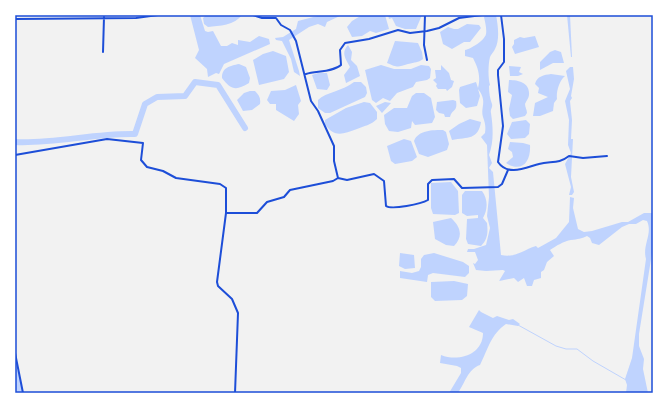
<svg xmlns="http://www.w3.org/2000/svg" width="668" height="408" viewBox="0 0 668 408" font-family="'DM Sans',sans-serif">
<rect width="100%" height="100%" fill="#f2f2f2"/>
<path fill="#bfd3fe" d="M190 15H200L205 31 208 32 213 31 221 46H227L232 43 238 45V40L250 42 259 36 269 39 270 44 224 64 219 74 216 73 208 77 207 69 195 58 199 50Z
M206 15H242C235 25 219 26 208 27L204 24 203 18Z
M321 15H342L327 22 325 27 318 24 309 27 289 40 299 71 300 76 294 72 291 59 282 41 276 40 275 38 283 37 296 29 298 21Z
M362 15H385L389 29 376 33 370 31 362 36 352 37 347 27 352 21Z
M388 15H422L416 29H405L396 26 392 18 389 19Z
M486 15H496C498 25 500 40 495 49 494 52 491 54 490 57 488 65 488 78 490 85L489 86C489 93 490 99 492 104 493 108 490 109 491 113 493 127 494 142 489 155L492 163 489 168 493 172 501 255C516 258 523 250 536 246L538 248 556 238 569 222 570 197 574 198 573 208 578 229 584 232 592 231 622 222H628L644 213H653V247L639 334V346L644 359 643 369 648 393H626L627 385 625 379 632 358 646 259C642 245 653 234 647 221L643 220 636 224H629L622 227 599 245 592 243 590 238 587 236C581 239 578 239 571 240 564 241 556 246 550 250L554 256 547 262 544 270 541 272V278L534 280 532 286H527L524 278 518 282 514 278 499 281 505 271 503 270 486 271 476 270 473 263 475 264 478 260 475 252H467L468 249H474L486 245 490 228 487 216 489 197 487 145 481 137 485 133C486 126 485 123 483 117 480 107 488 102 478 89L480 96 477 106 466 108 460 103 459 90 460 87 476 82 478 88C481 76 478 68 473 58L465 56V50C471 49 485 40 486 34 487 29 485 22 484 17Z
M567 15H570L572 57H571Z
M467 24 479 25 481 28 470 42H464L452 49 443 44 440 32 448 27 454 29H458Z
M535 36 539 47 515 54 512 47 514 44V40L520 37 524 38Z
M395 41 418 43 422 52 423 59C418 63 415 62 408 64 398 67 398 68 387 63Z
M348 45 352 52 351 60 357 66 360 76 346 83 344 75 350 67C345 58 341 53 348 45Z
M555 50 561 52 564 63H553L540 70V62L550 52Z
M273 51 286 56 289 72 284 79 259 85 253 60 263 54Z
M239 64 246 67 250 78 249 83C236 91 231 90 222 78 222 67 230 66 239 64Z
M381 65 394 69H411L421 65 429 66 431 69 430 78 427 80 416 82 413 87 397 93 390 101 383 98 376 103 372 100 365 70Z
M441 65 449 73 451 80 454 81 452 87 447 91 446 89H438L436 86 437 84 433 80 436 78 435 70H441Z
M509 66 521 67 519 72 523 74 518 76H510Z
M570 67H573L574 79 571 96 572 98 570 101 572 120 571 139H573L571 177 574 192 572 195H569L571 187 565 164 571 153 568 145 569 120 565 101 570 89 566 71Z
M318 73H327L330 85 327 90 317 89 312 75Z
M551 74 565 76C559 81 556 92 557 99L554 103 553 111 540 116H533L535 103 548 97 538 93 539 88 535 84C537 76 544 75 551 74Z
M509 80C519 80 530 83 529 95 529 98 526 101 525 104 525 107 527 110 527 113L525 116 513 119 510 116 509 109 512 95 508 92Z
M354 82H361L366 87 367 93 365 97 330 113H325L318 108V100C326 92 343 91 354 82Z
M296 85 301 101 298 105 299 114 294 121 276 110V104H270L267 100 271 91 285 90Z
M250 91H255C259 95 261 98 260 104L252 110 243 111 237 100 244 93Z
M416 93H424L431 98 435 117 432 123 415 125 412 121 411 128 398 132 389 131 385 124 384 115 394 108H407L412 96Z
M453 100 456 101C458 112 452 109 450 117H445L444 114 439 113 436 110 437 102Z
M364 102 370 103 377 112V119C371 125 364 126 357 129 343 134 334 138 325 124V120L346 108Z
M385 102 391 103 382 113 376 106Z
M470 119 481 122C478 140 468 137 452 140L449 131 459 124Z
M526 120 530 124 529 134 525 138 511 139 507 134 512 122Z
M443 130 446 132 449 144 447 150 428 157 419 154 414 141C418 130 433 130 443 130Z
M404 139 411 141 417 157 412 161 395 164 391 161 387 146Z
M510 142 523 143 530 145C531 162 522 173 506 163L513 157 512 152 508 149Z
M451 182 458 191 459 213 455 215 433 214 431 208V183Z
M465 191H482C488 199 488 209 483 218L487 223C488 232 488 239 481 246L468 244 466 239 467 219 478 218V215L467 216 462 213V195Z
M451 218C460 226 464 236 454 246L446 245 435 239 433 222Z
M400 253 414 255 415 268 405 269 399 266Z
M434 253 463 262 469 266V273L465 277 433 273 428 275 427 282 400 278V271L412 273 419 271 421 267V259L424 255Z
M454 281 468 284 467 296 462 300 435 301 431 297V282Z
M479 310 481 312 493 318 497 316 509 320 513 319 520 324 518 326 506 324C491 334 488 349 480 365 468 369 465 383 458 393H449L461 373V368L457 366 440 363 441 355C458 362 483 355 483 333L469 327Z"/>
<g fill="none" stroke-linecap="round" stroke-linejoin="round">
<path stroke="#bfd3fe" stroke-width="1" d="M518 325 556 346 566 349H577L593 361 626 380"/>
<path stroke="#bfd3fe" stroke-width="6" d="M15 142C55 144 94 133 135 134L145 104 157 97 185 96 195 82 218 85 245 128
M15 372 20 393"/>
<path stroke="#1d4ed8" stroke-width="2" d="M253 15 262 18H276L281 25 290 30 296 41 311 101 318 111 334 146V161L338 178
M425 15 424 45 427 60
M501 15 504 39V62L498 70V75L503 126 498 162C508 177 527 167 539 164 551 161 559 164 569 156L583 158 607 156
M15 19 136 18 158 15
M103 52 104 17
M306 74C317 71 333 72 341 65L340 50 345 43 369 39 398 30 410 33 427 31 439 28 459 18 482 15
M15 155 107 139 143 143 141 160 147 167 163 171 176 178 220 184 226 188V213L217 282 218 286 232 299 238 313 235 393
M226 213H257L267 202 284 197 290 190 333 181 338 178 347 180 374 174 384 181 386 206C392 210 421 204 428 200V184L432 180 454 179 462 188 498 187 502 184 508 170
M15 353 23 393"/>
</g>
<rect width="668" height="408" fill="none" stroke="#ffffff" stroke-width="32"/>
<rect x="16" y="16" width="636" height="376" fill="none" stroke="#1d4ed8" stroke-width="1.5"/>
</svg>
